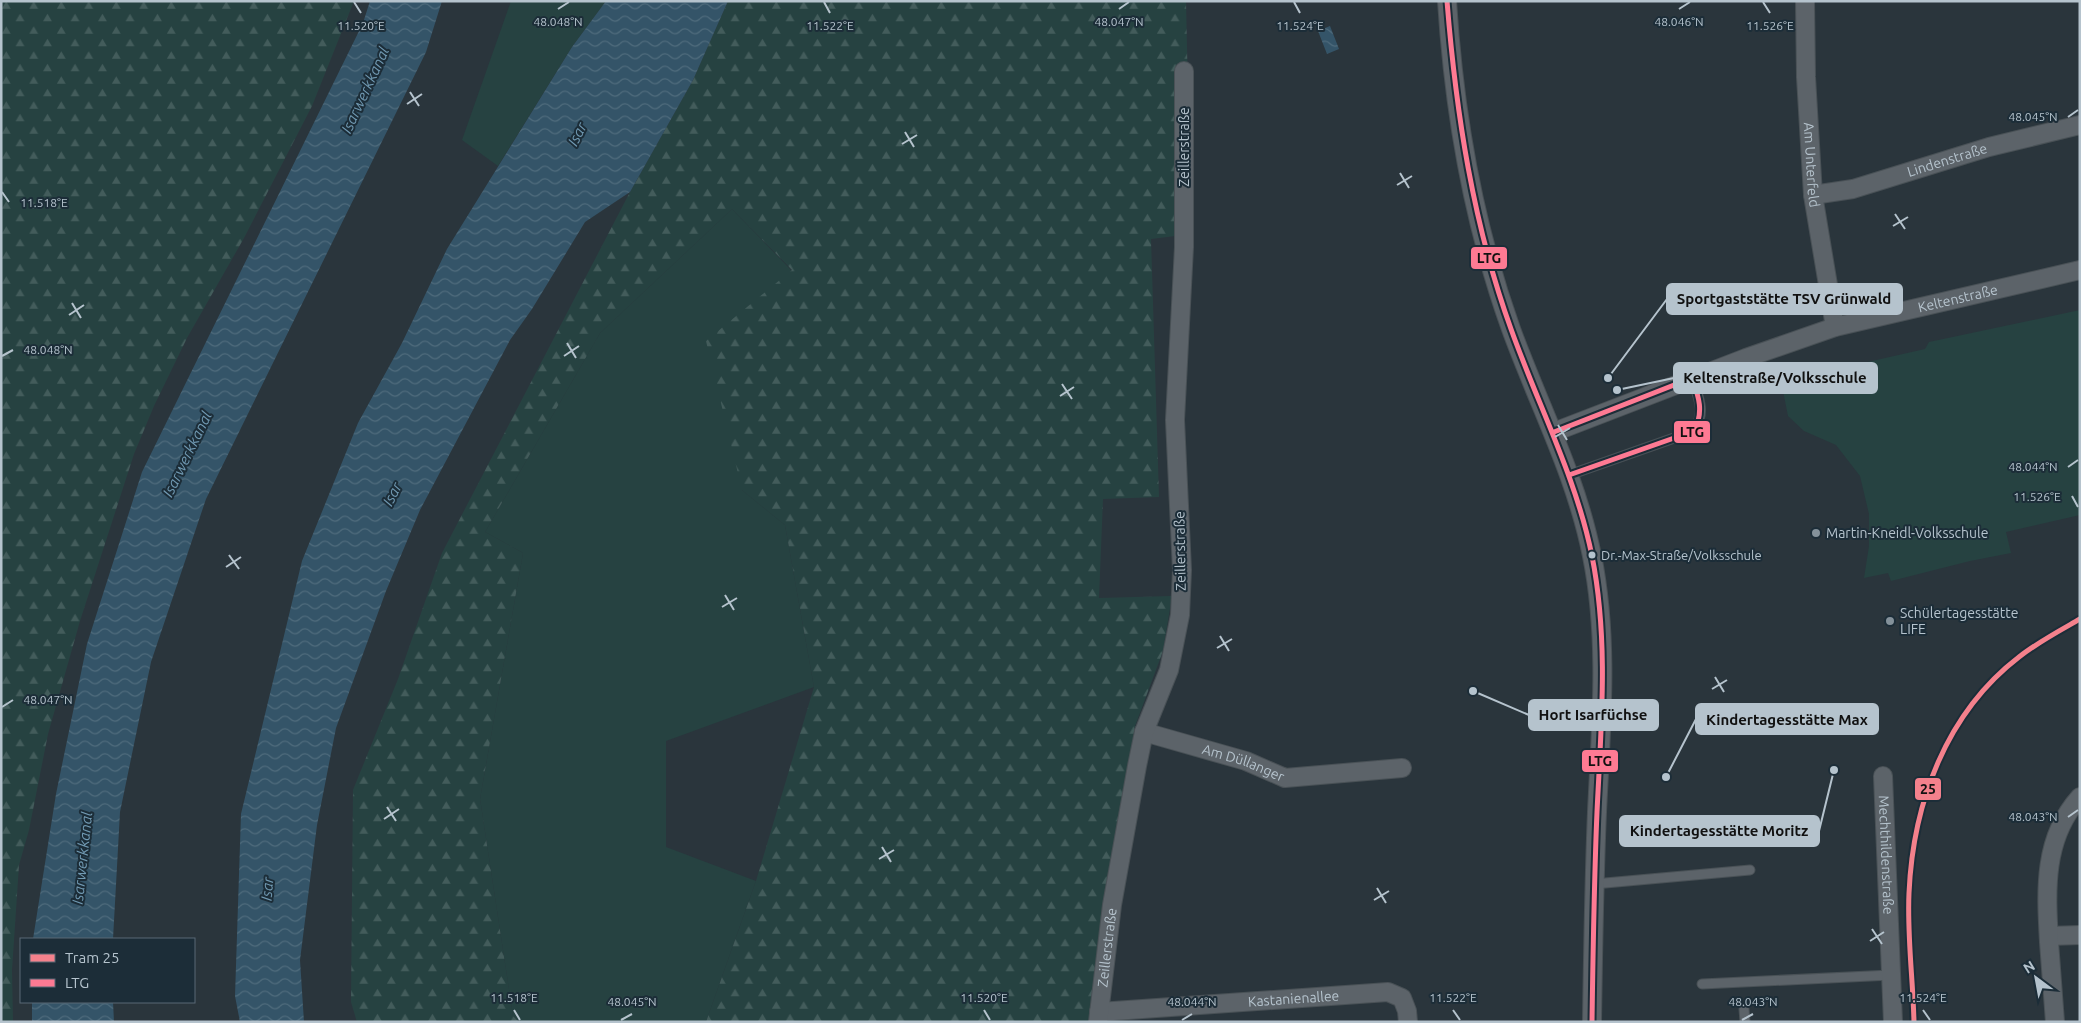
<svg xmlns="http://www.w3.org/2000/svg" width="2081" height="1023" viewBox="0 0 2081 1023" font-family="Ubuntu,sans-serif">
<defs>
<pattern id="forest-firs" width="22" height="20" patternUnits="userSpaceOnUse" patternTransform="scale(1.25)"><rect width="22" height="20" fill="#264241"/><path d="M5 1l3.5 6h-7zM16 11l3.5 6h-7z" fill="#435c5b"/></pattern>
<pattern id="water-waves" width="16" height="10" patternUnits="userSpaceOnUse" patternTransform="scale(1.25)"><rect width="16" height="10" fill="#345468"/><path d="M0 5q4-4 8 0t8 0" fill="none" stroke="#4f6b7c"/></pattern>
</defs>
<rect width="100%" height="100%" fill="#2a353c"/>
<path fill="#264241" d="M511 1H606L572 47 498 166 462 140Z
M732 209 792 271 742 490 785 525 814 687 666 741V847L756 881 706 1022H519L513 1016 480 799 523 553 485 532 600 333Z
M2080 310V515L2006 532 2011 553 1970 561 1891 581 1888 573 1864 578 1869 546V514L1860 476 1836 445 1804 431 1788 416 1783 391 1797 378 1925 349 1929 342Z"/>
<path fill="url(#forest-firs)" d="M1 1H354L312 106 244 238 187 338 154 406 134 454 80 621 48 734 29 830 19 865 12 970 13 1022H1Z
M728 1H1186L1191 234 1151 239 1159 497 1103 499 1099 598 1172 596 1163 651 1135 726 1100 926 1090 1022H706L756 881 814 687 785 525 742 490 706 341 792 270 732 209 600 333 485 532 523 553 480 799 513 1016 519 1022H357L351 1002 353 790 398 679 442 553 630 192 693 80Z"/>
<path fill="url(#water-waves)" d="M370 1H442L426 52 206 499 151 662 120 812 113 939H33L56 794 87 644 142 472 363 23Z
M606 1H728L693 80 630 192 585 222 532 309 510 340 420 510 386 591 336 728 317 825 300 960 304 1022H240L235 996 241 814 302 561 358 423 402 343 447 249 572 47Z
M1330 26 1339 49 1327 54 1318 31Z
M32 1002H113L114 1022H32Z"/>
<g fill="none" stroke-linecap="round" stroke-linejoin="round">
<defs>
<path id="service" d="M1569 475 1694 431C1706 411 1699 399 1692 378
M1594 884 1750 870
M1702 984 1891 975
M1744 1009 1745 1022"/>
<g id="minor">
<path d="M1447 1C1454 113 1473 223 1511 329 1539 406 1576 475 1592 556 1609 640 1601 727 1597 812 1594 882 1593 952 1592 1022"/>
<path id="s1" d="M1805 1 1806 77 1813 195 1835 327"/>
<path id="s2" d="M1813 195 1853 189 1989 147 2080 125"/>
<path id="s3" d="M1554 432 1746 358 1835 327 2080 270"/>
<path id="s4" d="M1144 732 1246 761 1285 778 1402 768"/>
<path id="s5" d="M1883 776 1893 1022"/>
<path d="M2049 936 2080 935"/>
<path id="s6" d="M1099 1012 1388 992 1402 998 1407 1011 1408 1022"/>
<path id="s7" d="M1098 1022 1112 905 1137 766 1144 732 1169 670 1180 615 1182 570 1175 420 1184 247V71"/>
<path d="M2055 1022C2053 995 2051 968 2049 942 2046 890 2043 838 2080 797"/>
</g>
</defs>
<use href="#service" stroke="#495156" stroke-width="11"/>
<use href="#minor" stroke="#495156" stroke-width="20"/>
<use href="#service" stroke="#5c6369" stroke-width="9"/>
<use href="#minor" stroke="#5c6369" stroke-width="18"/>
<defs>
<path id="bus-1" d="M1447 1C1456 113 1473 224 1511 329 1538 405 1576 477 1592 556 1609 641 1601 727 1597 812 1594 882 1593 952 1592 1022
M1554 432 1692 378C1699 397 1704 412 1694 431L1569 475"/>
</defs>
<use href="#bus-1" stroke="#1c2d38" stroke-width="9"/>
<use href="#bus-1" stroke="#fe7a93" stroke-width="5"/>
<defs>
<path id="tram-1" d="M1914 1022C1913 979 1907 936 1909 893 1913 803 1946 713 2019 657 2038 642 2059 631 2080 619"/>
</defs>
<use href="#tram-1" stroke="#1c2d38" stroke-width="9"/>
<use href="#tram-1" stroke="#f4818c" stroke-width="5"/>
</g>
<path fill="none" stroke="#b5c3cd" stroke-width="2" d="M354 2 361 13M824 2 830 13M1294 2 1300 13M1763 2 1770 13M558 9 569 2M1119 9 1129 2M1679 9 1690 2M410 92 419 106M407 104 422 94M2068 117 2078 110M905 132 914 147M902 144 917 135M1400 173 1409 188M1397 185 1412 176M2 192 9 202M1895 214 1905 229M1893 226 1908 217M72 303 81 318M69 315 84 305M567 343 576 358M2 356 13 350M564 356 579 346M1062 384 1072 399M1060 396 1074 387M1558 425 1567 440M1555 437 1570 428M2068 467 2078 460M2072 496 2078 507M229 555 239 569M226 567 241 557M725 595 734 610M722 607 737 598M1220 636 1229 651M1217 648 1232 639M1715 677 1724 692M1712 689 1727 680M2 707 13 700M387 807 396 821M2068 817 2078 810M384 819 399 809M882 847 891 862M879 859 894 850M1377 888 1386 903M1374 900 1389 891M1872 929 1882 944M1870 941 1884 932M514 1010 520 1020M984 1010 990 1020M1453 1010 1460 1020M1923 1010 1930 1020M621 1020 632 1014M1182 1020 1192 1014M1742 1020 1753 1014"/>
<g fill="#84919a" stroke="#1c2d38" stroke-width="2">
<circle cx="1816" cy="533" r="5"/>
<circle cx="1890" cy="621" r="5"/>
</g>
<circle fill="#b5c3cd" stroke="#1c2d38" stroke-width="2" cx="1592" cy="555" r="4.5"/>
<g text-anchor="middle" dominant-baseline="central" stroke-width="4" stroke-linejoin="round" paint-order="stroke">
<g font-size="13" fill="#b5c3cd" stroke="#1c2d38" text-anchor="start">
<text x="1601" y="555">Dr.-Max-Straße/Volksschule</text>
</g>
<g font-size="14" fill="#b5c3cd" stroke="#1c2d38">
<text transform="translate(1184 147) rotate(-90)">Zeillerstraße</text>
<text stroke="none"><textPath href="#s2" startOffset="139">Lindenstraße</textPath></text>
<text stroke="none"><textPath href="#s1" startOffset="164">Am Unterfeld</textPath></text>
<text stroke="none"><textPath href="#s3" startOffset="426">Keltenstraße</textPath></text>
<text transform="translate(1180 551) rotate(-91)">Zeillerstraße</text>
<text stroke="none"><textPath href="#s4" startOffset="104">Am Düllanger</textPath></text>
<text stroke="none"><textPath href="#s5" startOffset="79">Mechthildenstraße</textPath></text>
<text stroke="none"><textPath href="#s7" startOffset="75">Zeillerstraße</textPath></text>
<text stroke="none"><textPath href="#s6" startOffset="195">Kastanienallee</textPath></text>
</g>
<g font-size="14" fill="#b5c3cd" stroke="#1c2d38" text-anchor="start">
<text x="1826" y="533">Martin-Kneidl-Volksschule</text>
<text x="1900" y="613">Schülertagesstätte<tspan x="1900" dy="16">LIFE</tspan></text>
</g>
<g font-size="15" font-style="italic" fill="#719ab3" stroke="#1c2d38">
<text transform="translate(365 90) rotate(-65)">Isarwerkkanal</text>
<text transform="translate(577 134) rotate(-63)">Isar</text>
<text transform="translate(187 454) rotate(-64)">Isarwerkkanal</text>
<text transform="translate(392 494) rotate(-63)">Isar</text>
<text transform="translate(82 858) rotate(-84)">Isarwerkkanal</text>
<text transform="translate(267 889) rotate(-85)">Isar</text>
</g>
</g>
<g font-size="12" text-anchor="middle" fill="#b5c3cd" stroke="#1c2d38" stroke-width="4" stroke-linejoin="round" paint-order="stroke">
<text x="558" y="26">48.048°N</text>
<text x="1119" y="26">48.047°N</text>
<text x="1679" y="26">48.046°N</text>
<text x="361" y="30">11.520°E</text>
<text x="830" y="30">11.522°E</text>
<text x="1300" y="30">11.524°E</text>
<text x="1770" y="30">11.526°E</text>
<text x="2033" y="121">48.045°N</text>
<text x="44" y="207">11.518°E</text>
<text x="48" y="354">48.048°N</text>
<text x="2033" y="471">48.044°N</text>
<text x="2037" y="501">11.526°E</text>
<text x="48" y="704">48.047°N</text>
<text x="2033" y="821">48.043°N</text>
<text x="514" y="1002">11.518°E</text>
<text x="984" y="1002">11.520°E</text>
<text x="1453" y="1002">11.522°E</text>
<text x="1923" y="1002">11.524°E</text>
<text x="632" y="1006">48.045°N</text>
<text x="1192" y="1006">48.044°N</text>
<text x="1753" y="1006">48.043°N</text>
</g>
<path fill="none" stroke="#b5c3cd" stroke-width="2" d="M1608 378L1667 299M1617 390L1674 378M1473 691L1529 715M1666 777L1696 719M1834 770L1819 831"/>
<g fill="#b5c3cd" stroke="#1c2d38" stroke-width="2">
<circle cx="1608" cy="378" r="5"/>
<circle cx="1617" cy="390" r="5"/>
<circle cx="1473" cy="691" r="5"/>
<circle cx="1666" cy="777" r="5"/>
<circle cx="1834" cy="770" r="5"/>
</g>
<g fill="#b5c3cd" stroke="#b5c3cd" stroke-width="2">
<rect x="1667" y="284" width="235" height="30" rx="5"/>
<rect x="1674" y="363" width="203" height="30" rx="5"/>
<rect x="1529" y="700" width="129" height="30" rx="5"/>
<rect x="1696" y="704" width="182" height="30" rx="5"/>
<rect x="1620" y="816" width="199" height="30" rx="5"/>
</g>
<g font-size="15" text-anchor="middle" font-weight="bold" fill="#111">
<text x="1784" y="304">Sportgaststätte TSV Grünwald</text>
<text x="1775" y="383">Keltenstraße/Volksschule</text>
<text x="1593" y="720">Hort Isarfüchse</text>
<text x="1787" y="725">Kindertagesstätte Max</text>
<text x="1719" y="836">Kindertagesstätte Moritz</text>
</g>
<g stroke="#1c2d38" stroke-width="2">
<rect x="1470" y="246" width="38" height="24" rx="5" fill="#fe7a93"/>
<rect x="1673" y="420" width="38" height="24" rx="5" fill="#fe7a93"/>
<rect x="1581" y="749" width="38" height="24" rx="5" fill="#fe7a93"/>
<rect x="1914" y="777" width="28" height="24" rx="5" fill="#f4818c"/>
</g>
<g font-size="14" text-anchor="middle" font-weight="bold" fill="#111">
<text x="1489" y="263">LTG</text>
<text x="1692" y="437">LTG</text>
<text x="1600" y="766">LTG</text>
<text x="1928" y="794">25</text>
</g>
<rect width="2081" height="1023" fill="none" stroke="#b5c3cd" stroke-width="5"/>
<rect x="20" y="938" width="175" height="65" fill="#1c2d38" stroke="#596974"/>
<rect x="30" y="954" width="25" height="8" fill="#f4818c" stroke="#596974"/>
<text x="65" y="963" font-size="15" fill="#b5c3cd">Tram 25</text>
<rect x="30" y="979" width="25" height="8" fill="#fe7a93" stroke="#596974"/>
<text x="65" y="988" font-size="15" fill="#b5c3cd">LTG</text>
<g transform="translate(2036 978) rotate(328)" stroke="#1c2d38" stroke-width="4" paint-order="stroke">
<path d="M0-4L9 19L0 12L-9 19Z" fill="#b5c3cd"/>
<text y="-8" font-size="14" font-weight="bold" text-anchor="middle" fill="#b5c3cd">N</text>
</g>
</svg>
